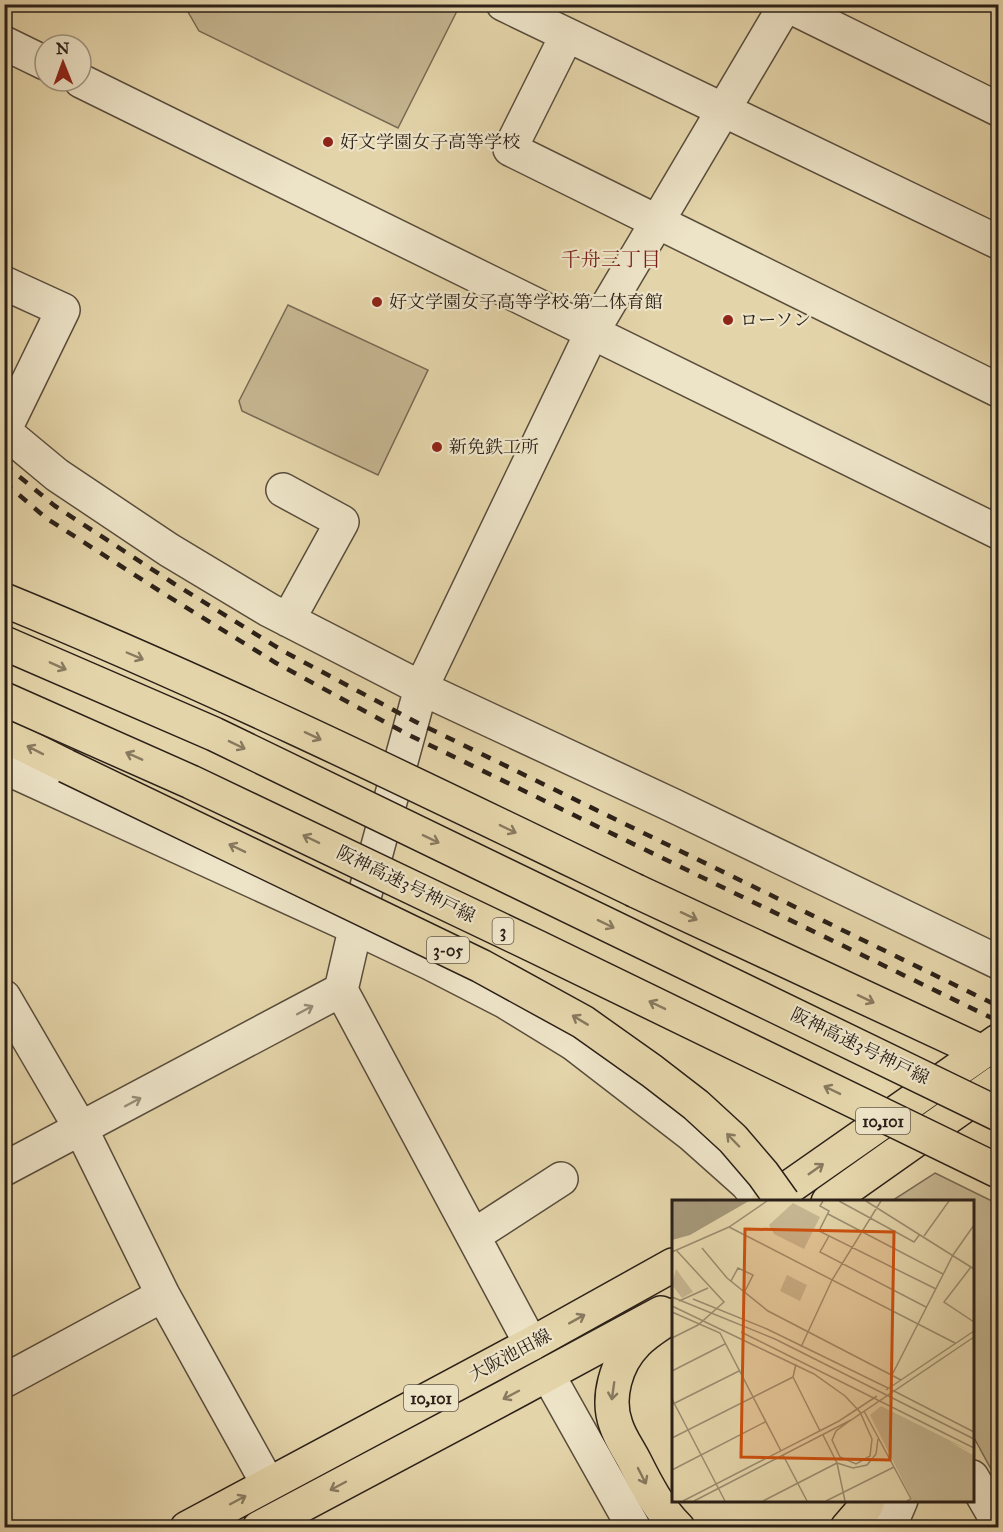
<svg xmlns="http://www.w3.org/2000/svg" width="1003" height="1532" viewBox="0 0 1003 1532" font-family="'IM FELL Great Primer','Noto Serif JP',serif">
<rect width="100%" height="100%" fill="#e4d4a9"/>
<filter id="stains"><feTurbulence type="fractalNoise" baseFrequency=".00333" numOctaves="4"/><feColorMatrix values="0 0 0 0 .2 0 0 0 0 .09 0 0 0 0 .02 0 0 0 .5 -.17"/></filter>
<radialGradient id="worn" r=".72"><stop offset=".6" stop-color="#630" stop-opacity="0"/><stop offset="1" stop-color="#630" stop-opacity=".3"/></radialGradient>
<path fill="#c5b590" stroke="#786a54" stroke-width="1.5" d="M184 5H460L398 128 199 31Z
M288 305 428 370 378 475 242 411 239 401Z
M935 1173 998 1204V1482L972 1434V1202H890Z"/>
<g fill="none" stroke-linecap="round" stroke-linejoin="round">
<defs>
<path id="minor" d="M503 4 998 242
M785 4 998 109
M567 35 510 149 998 390
M4 43 45 63
M81 81 998 532
M4 283 63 310 4 431
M4 431 57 475 169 550 269 610 421 688 672 805 998 962
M283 490 342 522 288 620
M4 767 356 928 430 963 504 1001 574 1044 692 1135 747 1184 761 1202
M4 997 81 1129 163 1295 268 1484
M4 1169 341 990
M473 1236 561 1179
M531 1344 341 990 354 934 421 688 592 332 786 4
M548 1375 634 1528
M4 1381 163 1295
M972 1477 998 1522
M887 1528 892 1521 901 1500"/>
<path id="major" d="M768 1202 998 1041
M828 1202 998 1082
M187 1528 531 1344 673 1265
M259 1528 511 1394 661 1313"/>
<path id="highway" d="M4 735 66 766
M636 891 982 1052
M673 1315C661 1324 646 1332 636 1343 616 1363 606 1398 616 1425 620 1438 629 1450 635 1462 647 1486 659 1509 678 1528
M847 1528 866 1506 868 1500"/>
</defs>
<use href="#minor" stroke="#594d3c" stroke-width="36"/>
<use href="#major" stroke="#2b2018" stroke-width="36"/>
<use href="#highway" stroke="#2b2018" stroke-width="36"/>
<use href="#minor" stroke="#ede3c7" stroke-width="33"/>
<use href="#major" stroke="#e4d4a9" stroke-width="33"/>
<use href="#highway" stroke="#e4d4a9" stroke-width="33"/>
<path stroke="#2b2018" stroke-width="4.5" stroke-dasharray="10 10" stroke-linecap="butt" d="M4 464 55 506 173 583 283 651 416 722 998 1006
M4 482 46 518 166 595 276 663 409 735 998 1021"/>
<defs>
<path id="highway-bridge" d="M4 600C219 688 427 790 636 891
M4 643 214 734 998 1114
M4 699 191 782 537 947 998 1171
M66 766 481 966 583 1022 652 1071 696 1105 733 1139 763 1174 783 1202"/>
</defs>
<use href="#highway-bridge" stroke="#2b2018" stroke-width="36" stroke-linecap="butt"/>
<use href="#highway-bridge" stroke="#e4d4a9" stroke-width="33"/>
</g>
<defs><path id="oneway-shaft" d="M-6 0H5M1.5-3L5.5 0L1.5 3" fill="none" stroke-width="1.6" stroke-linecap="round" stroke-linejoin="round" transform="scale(1.5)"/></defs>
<g stroke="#887a60">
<use href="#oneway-shaft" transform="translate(135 656) rotate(23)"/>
<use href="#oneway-shaft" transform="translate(58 666) rotate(24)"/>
<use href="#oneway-shaft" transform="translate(313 736) rotate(25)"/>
<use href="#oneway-shaft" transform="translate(237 745) rotate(26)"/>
<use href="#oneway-shaft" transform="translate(35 750) rotate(-153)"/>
<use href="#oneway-shaft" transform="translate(134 756) rotate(-156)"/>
<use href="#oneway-shaft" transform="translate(508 829) rotate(26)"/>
<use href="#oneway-shaft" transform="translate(311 839) rotate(-154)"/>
<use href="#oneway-shaft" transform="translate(431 839) rotate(26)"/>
<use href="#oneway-shaft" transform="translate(237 848) rotate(-154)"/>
<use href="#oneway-shaft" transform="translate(689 916) rotate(25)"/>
<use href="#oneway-shaft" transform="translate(606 924) rotate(26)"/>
<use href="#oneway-shaft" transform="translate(866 999) rotate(25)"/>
<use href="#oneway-shaft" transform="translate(657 1005) rotate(-154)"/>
<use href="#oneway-shaft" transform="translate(580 1020) rotate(-149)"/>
<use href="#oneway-shaft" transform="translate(832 1090) rotate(-154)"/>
<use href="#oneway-shaft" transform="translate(733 1140) rotate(-134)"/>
<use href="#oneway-shaft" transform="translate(816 1169) rotate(-35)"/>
<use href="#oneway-shaft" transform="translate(577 1319) rotate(-29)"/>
<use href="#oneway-shaft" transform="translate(613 1391) rotate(98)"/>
<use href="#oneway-shaft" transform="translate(511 1395) rotate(152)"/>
<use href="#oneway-shaft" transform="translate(642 1476) rotate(63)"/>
<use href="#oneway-shaft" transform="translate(338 1486) rotate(152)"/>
<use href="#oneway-shaft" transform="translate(238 1500) rotate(-28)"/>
</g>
<g stroke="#968b78">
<use href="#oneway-shaft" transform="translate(305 1010) rotate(-28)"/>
<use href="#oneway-shaft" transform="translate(133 1102) rotate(-28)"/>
</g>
<g fill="#8f2418" stroke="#ede3c7" stroke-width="2">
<circle cx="328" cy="142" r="6"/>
<circle cx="377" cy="302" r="6"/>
<circle cx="728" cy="320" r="6"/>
<circle cx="437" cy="447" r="6"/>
</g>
<g text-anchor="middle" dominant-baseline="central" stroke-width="4.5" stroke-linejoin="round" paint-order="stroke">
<g fill="#ede3c7" stroke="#655a4c" stroke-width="1.5">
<rect x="492.5" y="918" width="21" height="26" rx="4.5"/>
<rect x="427" y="937" width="42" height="26" rx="4.5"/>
<rect x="856" y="1108" width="54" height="26" rx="4.5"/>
<rect x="404" y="1385" width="54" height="26" rx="4.5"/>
</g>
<g font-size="16" font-weight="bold" fill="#2b2018">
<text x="503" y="931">3</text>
<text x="448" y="950">3-05</text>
<text x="883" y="1121">10,101</text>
<text x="431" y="1398">10,101</text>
</g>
<g font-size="18" fill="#2b2018" stroke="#ede3c7" text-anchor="start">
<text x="340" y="142">好文学園女子高等学校</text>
<text x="389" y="302">好文学園女子高等学校 第二体育館</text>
<text x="740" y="320">ローソン</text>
<text x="449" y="447">新免鉄工所</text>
</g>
<g font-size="18" fill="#2b2018" stroke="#ede3c7">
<text transform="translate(406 884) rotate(26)">阪神高速3号神戸線</text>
<text transform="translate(860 1046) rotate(26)">阪神高速3号神戸線</text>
<text transform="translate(510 1355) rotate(-28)">大阪池田線</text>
</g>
<g font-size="20" fill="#7a1f14" stroke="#ede3c7">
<text x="611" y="259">千舟三丁目</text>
</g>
</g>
<g transform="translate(672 1200)">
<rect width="302" height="302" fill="#e4d4a9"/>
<path d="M121 3 148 17 132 49 102 34 97 25ZM4 69 21 92 10 98 0 85ZM115 75 135 85 128 101 108 91ZM209 206 301 252 278 242 301 255V301H241L198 215Z" fill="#c5b590"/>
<path d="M0 1H77L18 35 0 40Z" fill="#a59778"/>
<path fill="none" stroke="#9a8c6f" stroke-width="1.5" d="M151 1 148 6 157 11 147 31 264 89M167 1 242 42 248 34M194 1 302 69M156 14 271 74M57 27 283 143M157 36 148 52 254 107M252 36 277 1M30 48 55 78 96 111 229 180M0 52 57 27 95 1M299 67 272 102 302 122M59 81 66 68 81 75 72 93M0 97 103 139 302 239M21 99 95 129 216 188M7 101 36 88M0 106 142 174 173 196 188 212 200 239 198 256 184 264 168 257 160 240 164 231 179 220M0 112 48 133 109 251M69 132 302 248M0 138 26 125 52 102 5 51M129 147 160 80 209 1M124 164 121 177 148 231M0 171 53 144M220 175 281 55 302 25M214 190 302 131M220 190 302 232M0 199 53 301M1 204 67 171M192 211 239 299 235 301M151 235 165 263 173 301M0 238 121 177M111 255 135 301M165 263 181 268 195 265 204 254 206 239M0 270 93 222M11 301 167 221 205 196M22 301 179 220 302 137M91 301 165 263M154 301 222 267"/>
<path fill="#cc500e" fill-opacity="0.15" stroke="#cc500e" stroke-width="3" d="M73 29 222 32 218 260 69 257Z"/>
<rect width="302" height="302" fill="none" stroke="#2b2018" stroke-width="3"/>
</g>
<rect width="1003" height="1532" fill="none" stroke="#e4d4a9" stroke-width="24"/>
<rect x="6" y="6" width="991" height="1520" fill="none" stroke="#2b2018" stroke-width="3"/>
<rect x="12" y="12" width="979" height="1508" fill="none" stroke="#2b2018" stroke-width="1.5"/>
<g transform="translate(63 63) rotate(359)"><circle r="28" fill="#ede3c7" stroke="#9f9581" stroke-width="1.5"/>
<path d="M0-4.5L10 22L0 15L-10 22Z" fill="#8f2418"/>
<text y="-9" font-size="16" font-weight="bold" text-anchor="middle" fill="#2b2018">N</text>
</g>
<rect width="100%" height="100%" filter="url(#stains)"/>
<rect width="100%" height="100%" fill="url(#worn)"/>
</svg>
